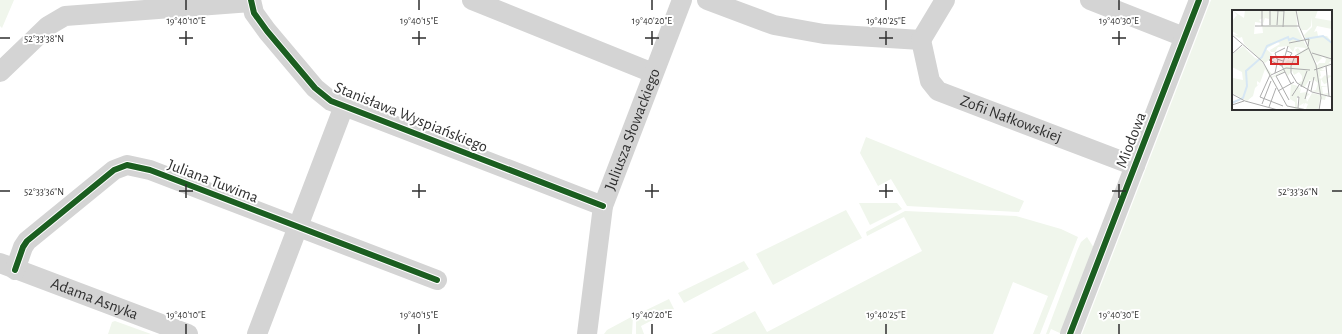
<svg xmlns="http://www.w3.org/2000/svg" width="1342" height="334" viewBox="0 0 1342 334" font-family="'Alegreya Sans',sans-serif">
<rect width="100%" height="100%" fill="#fff"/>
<path fill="#f0f6ec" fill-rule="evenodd" d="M0 0H14L2 28 0 26Z
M1211 0H1342V334H1082ZM1233 11H1331V109H1233Z
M866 137 1024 201 1019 212 907 206 891 179 878 186 860 153Z
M859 203H897L902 209 870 225Z
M846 210 862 238 773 285 756 254Z
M905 211 1016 216 1061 229 1078 237 1040 334H1033L1048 296 1013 282 993 334H711L755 311 767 332 922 251 904 217 867 236 866 232Z
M1087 237 1094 248 1062 334 1051 329 1049 334H1046L1077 251 1081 242Z
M744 261 749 269 684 303 678 293Z
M669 299 674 309 641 326 644 334H636V315Z
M633 316 632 334H604L607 330Z
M115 321 151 334H108L112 322Z"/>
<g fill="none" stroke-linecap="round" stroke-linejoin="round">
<g stroke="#d4d4d4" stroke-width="20">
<path d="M251 0 254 13 267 31 315 88 331 101 603 206"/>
<path d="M472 0 653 73"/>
<path d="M707 0 774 25 824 34 921 40 945 0"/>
<path d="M1090 0 1184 37"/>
<path id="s1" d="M921 40 930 81 938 91 1135 166"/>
<path d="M0 72 48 26 65 16 251 2"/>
<path id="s2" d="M0 263 188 334"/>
<path d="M15 270 23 247 27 241 114 170 127 165 150 170 437 280"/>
<path d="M257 334 344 106"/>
<path id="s3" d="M587 334 603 206 682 0"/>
<path d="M1070 334 1199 0"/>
</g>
<defs>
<path id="cycleway" d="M251 0 254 13 267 31 315 88 331 101 603 206
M15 270 23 247 27 241 114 170 127 165 150 170 437 280
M1070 334 1199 0"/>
</defs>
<use href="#cycleway" stroke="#fff" stroke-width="8"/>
<use href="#cycleway" stroke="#1b5e20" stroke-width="6"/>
</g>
<path fill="none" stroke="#2f2f2f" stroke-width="1.5" d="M186 0V10M419 0V10M652 0V10M886 0V10M1119 0V10M186 31V45M419 31V45M652 31V45M886 31V45M1119 31V45M0 38H10M179 38H193M412 38H426M645 38H659M879 38H893M1112 38H1126M186 184V198M419 184V198M652 184V198M886 184V198M1119 184V198M0 191H10M179 191H193M412 191H426M645 191H659M879 191H893M1112 191H1126M1332 191H1342M186 324V334M419 324V334M652 324V334M886 324V334M1119 324V334"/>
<g text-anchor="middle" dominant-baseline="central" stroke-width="4" stroke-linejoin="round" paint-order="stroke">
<g font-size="16" fill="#2f2f2f" stroke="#fff">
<text transform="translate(411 117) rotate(22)">Stanisława Wyspiańskiego</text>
<text stroke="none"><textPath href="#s1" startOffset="133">Zofii Nałkowskiej</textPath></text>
<text stroke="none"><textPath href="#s3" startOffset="211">Juliusza Słowackiego</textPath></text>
<text transform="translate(1131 140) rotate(-69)">Miodowa</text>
<text transform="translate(213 181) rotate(21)">Juliana Tuwima</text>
<text stroke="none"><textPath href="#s2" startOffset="101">Adama Asnyka</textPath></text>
</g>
</g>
<g transform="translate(1232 10)">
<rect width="100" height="100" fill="#fff"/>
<path d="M0 0 12 8 13 0H64L65 17 74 36 77 35 72 25 80 17V7L79 16 75 20H69L70 22 66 11 65 0H86L83 8 100 11V19L85 16 82 22 85 21 86 26H95L100 32V48L88 46 90 48 85 53 81 46 85 56 87 53H93L94 49 91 47 100 49 97 53 100 54 94 55 100 57 93 56 88 58H92L89 60 94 61H88L89 66 87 67 89 69 93 65 96 68V65L100 66 95 69V73L92 74 89 69V76H97L90 77 91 84 96 83V85L89 84V83L79 81 84 80 86 73 81 69 79 72 78 69 72 78 70 77 66 73 70 71V66L67 62 62 65 60 60 56 66 53 61 40 68 46 80 33 59 28 73 25 71V75L27 74 23 78 21 86 15 91 0 83 1 68 11 70 10 62 0 57 1 44 11 36 23 48 29 50 12 34 10 27 7 28 0 24 6 25 0 21 1 10 5 5ZM31 8V14L33 8 37 9V15L33 16 30 14 31 23 22 24 23 12 30 13 27 10ZM46 32 48 34 38 40 39 42H43L46 37 56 36 61 42 63 37 74 38 69 42 66 38 63 40 66 45 61 52 56 50 51 54 52 60 39 67 37 65 40 64 29 51 33 53 39 48 40 44 34 39ZM59 74 66 76 59 86 66 77 68 78 66 82 69 78 68 83 75 82 72 90 75 83 78 84 74 87 75 92 80 83 88 85 89 88V85L94 86 93 90 88 89 86 100H79L74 99 76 94 73 93 71 97 72 93 67 96 68 87 65 86V98L66 97 73 99 66 100 56 96 63 97V92L58 89Z" fill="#f0f6ec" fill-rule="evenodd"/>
<path fill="none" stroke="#d7e7f4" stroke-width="2" d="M73 29 91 26 100 33M0 93 11 88 15 76 14 61 30 47 35 36 56 27 57 30 61 28 68 31"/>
<path fill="none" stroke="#acacac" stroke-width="1" d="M23 0 52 1 51 17M64 0 67 16 84 55 89 88 87 100M38 15V1M45 15 46 1M23 16H67M30 16V1M0 25 31 52 39 67M57 33 77 29 76 36M56 36 50 56 59 74M80 43 100 49M0 44 10 35M51 46 57 48 60 43 55 41M44 47 37 50 50 56M51 51 45 49 43 43 53 38M94 56 97 86M82 60 100 54M53 62 44 66 57 90M43 63 46 49M38 65 28 87 51 96M39 65 54 58 78 60M39 67 55 96 75 100M65 73 59 63V56L63 46 77 38M65 73 80 82 100 87M69 77 75 61M46 81 62 72M79 81 82 67M0 84 13 91M60 86 67 75M65 87H67L66 98M73 89 78 71M13 91 46 100M30 94 39 71M0 95 12 91M37 97 44 78"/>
<path fill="#d62828" fill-opacity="0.15" stroke="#d62828" stroke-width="2" d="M39 47H66V54H39Z"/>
<rect width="100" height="100" fill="none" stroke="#2f2f2f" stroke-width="2"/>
</g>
<g font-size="10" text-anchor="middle" fill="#2f2f2f" stroke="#fff" stroke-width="4" stroke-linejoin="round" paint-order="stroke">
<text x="186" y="24">19°40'10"E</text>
<text x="419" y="24">19°40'15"E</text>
<text x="652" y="24">19°40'20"E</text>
<text x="886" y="24">19°40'25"E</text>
<text x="1119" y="24">19°40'30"E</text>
<text x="44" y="42">52°33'38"N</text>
<text x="44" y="195">52°33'36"N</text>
<text x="1298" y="195">52°33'36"N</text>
<text x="186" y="318">19°40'10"E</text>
<text x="419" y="318">19°40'15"E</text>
<text x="652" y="318">19°40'20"E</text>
<text x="886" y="318">19°40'25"E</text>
<text x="1119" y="318">19°40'30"E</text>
</g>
</svg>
